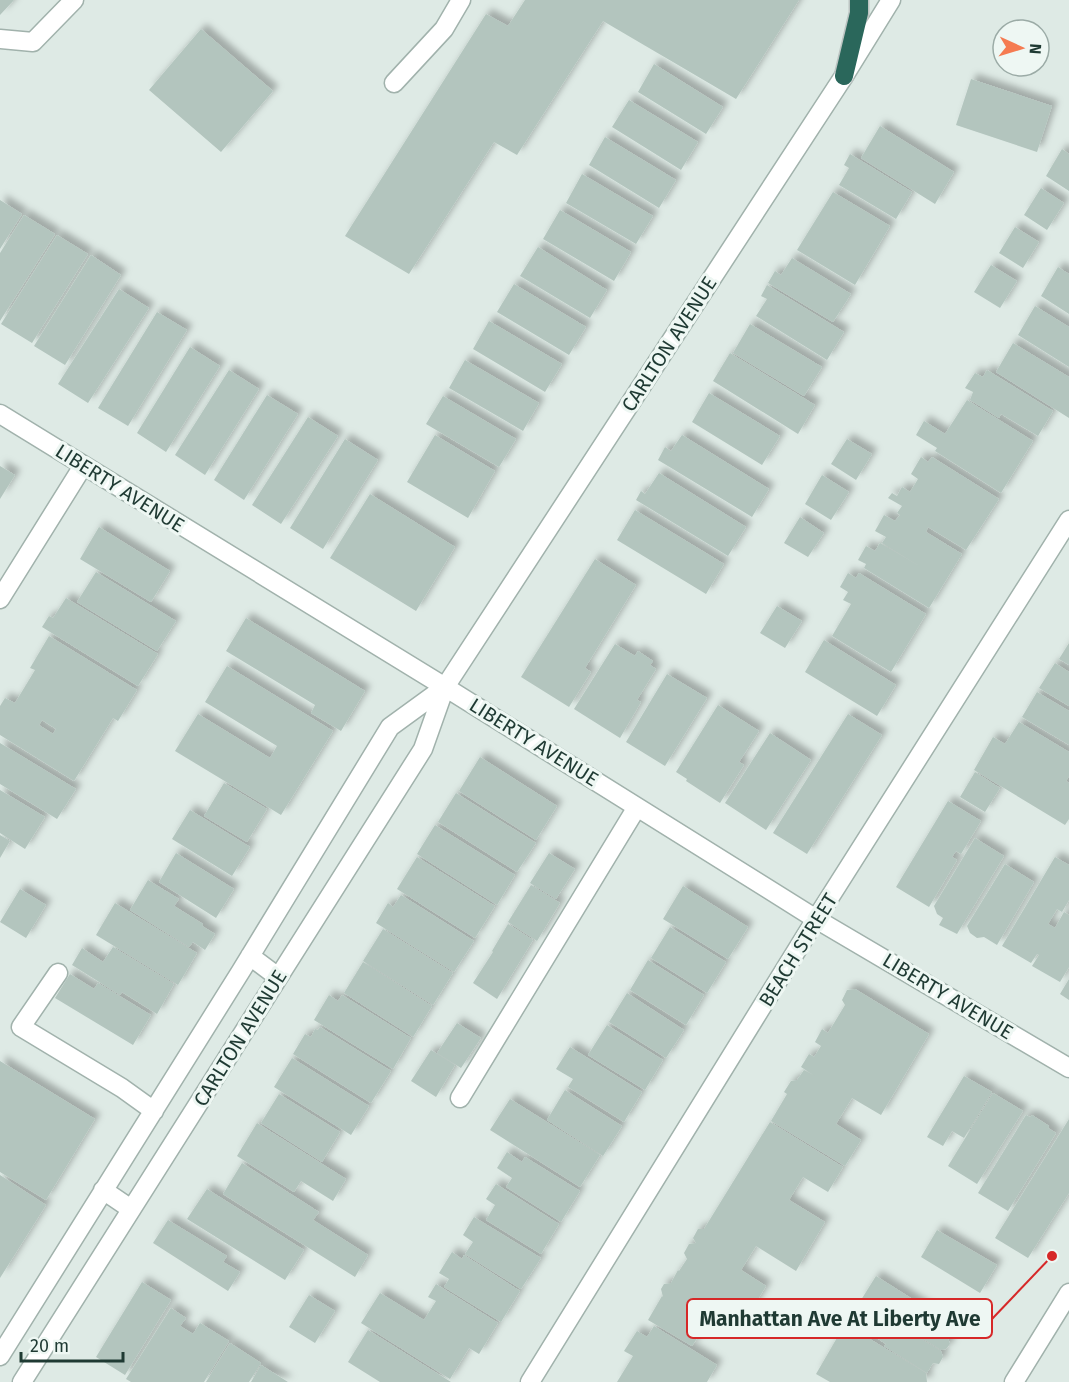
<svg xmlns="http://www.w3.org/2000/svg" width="1069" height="1382" viewBox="0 0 1069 1382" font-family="'Fira Sans',sans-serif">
<defs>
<filter id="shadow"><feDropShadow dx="5.5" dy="-5.5" stdDeviation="3" flood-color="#0004"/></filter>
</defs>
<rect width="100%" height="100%" fill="#deeae5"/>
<path fill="#b3c5be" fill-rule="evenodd" filter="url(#shadow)" d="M0 0H14L0 15Z
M525 0H799L736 99 603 21 517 155 494 142 409 274 345 236 486 14 508 26Z
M201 29 273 91 221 152 149 90Z
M654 64 723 107 706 134 638 92Z
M971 79 1052 106 1037 152 956 125Z
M629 100 698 142 681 170 612 127Z
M880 126 954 172 935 204 861 158Z
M605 137 676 180 659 208 589 165Z
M1062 149 1069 154V191L1046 176Z
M850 154 912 192 896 219 839 185 849 168 844 165Z
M582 174 653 216 636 244 566 203Z
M1041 188 1064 203 1047 230 1024 215Z
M833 192 890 226 855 285 797 250Z
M0 200 22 214 0 249Z
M560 210 631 252 614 281 543 239Z
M24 215 55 234 0 321V253Z
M1015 227 1039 242 1023 268 999 253Z
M57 235 88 254 32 343 1 324Z
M538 247 607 290 590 318 520 276Z
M91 255 121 275 65 365 34 346Z
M792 258 851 294 833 322 768 283 775 271 781 275Z
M991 265 1017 281 1000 308 974 292Z
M1058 267 1069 274V314L1041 296Z
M514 284 586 327 569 355 497 312Z
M767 285 844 332 827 360 756 316 767 299 761 296Z
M119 289 149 308 88 403 58 384Z
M1035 306 1069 327V367L1018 335Z
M157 312 187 330 128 426 98 408Z
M489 321 562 364 545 392 473 349Z
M750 324 822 367 804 396 733 353Z
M1013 343 1069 377V418L996 372Z
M190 347 220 366 166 452 137 433Z
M730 353 815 405 798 434 713 381Z
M465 360 539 403 523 431 449 388Z
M229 370 259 389 205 475 175 455Z
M987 370 1053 411 1038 436 1001 414 999 418 970 400 973 392 965 388 975 373 983 377Z
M709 393 780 436 762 465 692 422Z
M267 395 298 414 244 500 214 480Z
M443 396 516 439 499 467 426 424Z
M967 400 1033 441 1001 493 935 451 937 448 916 435 924 421 945 434Z
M308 417 338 436 281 524 252 505Z
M435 435 495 471 468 518 407 482Z
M682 435 769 489 752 517 658 460 665 447 671 451Z
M345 439 378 460 323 549 290 528Z
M847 439 872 454 856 480 831 464Z
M921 457 928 462 932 457 999 499 966 550 928 527 926 532 962 554 929 608 864 568 866 564 858 560 866 546 875 551 880 543 921 567 882 543 886 537 875 531 884 515 895 521 900 515 897 513 902 506 888 498 892 493 897 496 902 487 910 492 918 479 911 474Z
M0 466 15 475 0 499Z
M659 473 746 527 728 556 636 500 641 491 645 494Z
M822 475 849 492 831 520 805 504Z
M370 494 455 547 416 611 330 558Z
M635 510 724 564 706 594 617 540Z
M800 517 824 533 808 557 784 543Z
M99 527 170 571 151 602 80 559Z
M595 559 636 585 585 668 591 672 569 707 521 677Z
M96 572 176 621 157 651 77 602Z
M848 573 856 578 859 573 926 614 891 672 832 636 851 604 843 600 848 592 840 587Z
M66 598 158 654 138 686 42 627 49 616 53 618Z
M777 606 802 621 785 648 760 633Z
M246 618 365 691 341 731 311 713 315 705 226 651Z
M49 636 137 690 118 721 113 718 74 781 0 735V706L5 698 15 703 35 670 30 668ZM42 720 56 729 53 734 39 725Z
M824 640 896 685 877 716 805 672Z
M1069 643V665L1059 659Z
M615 644 635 656 638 651 653 661 650 665 656 669 637 700 641 702 620 738 574 709Z
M1055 663 1069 672V706L1039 688Z
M227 666 333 731 281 815 175 751 198 714 270 758 277 746 205 702Z
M667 674 707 698 665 766 626 742Z
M1037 692 1069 711V745L1022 717Z
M718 705 759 731 739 762 744 765 720 803 686 781 687 779 676 772Z
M848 714 882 735 807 854 773 833Z
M1019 722 1069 752V776L1066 781 1069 783V819L1065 825 974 770 993 737 1005 744Z
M770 733 811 760 766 830 725 803Z
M0 743 76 789 57 819 0 784Z
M480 757 557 806 536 840 459 791Z
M975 772 1000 788 985 812 960 797Z
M224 783 267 809 247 842 204 816Z
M0 790 45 817 25 849 0 833Z
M456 793 536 843 517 872 438 822Z
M948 801 981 821 961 854 956 851 952 857 957 860 929 907 896 887Z
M190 810 250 847 232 876 172 839Z
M435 825 515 875 497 905 417 854Z
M0 835 10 841 0 858Z
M975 838 1004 856 957 934 939 925 943 918 937 914 934 906Z
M176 853 234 889 216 918 159 882Z
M549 853 575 869 556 899 530 883Z
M417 857 495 906 475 938 397 889Z
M1055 857 1069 865V900L1062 912 1057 909 1048 924 1055 928 1064 912 1069 915V967L1060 982 1032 966 1039 955 1037 954 1031 963 1002 946Z
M1005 864 1034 882 997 945 984 937 977 938 970 933 967 926Z
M148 880 179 899 174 906 203 924 202 926 215 934 205 950 193 942 189 947 130 910Z
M531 885 560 903 537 941 508 922Z
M683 886 748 927 728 959 663 919Z
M20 889 46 905 26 938 0 922Z
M401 895 474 941 454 972 376 923 388 903 393 907Z
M115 903 197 953 178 985 96 935Z
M508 924 533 940 497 999 473 983 493 952 492 951Z
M670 927 726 962 707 993 651 958Z
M383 929 453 973 433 1005 363 961Z
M113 947 174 984 157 1014 122 992 120 995 72 965 82 948 103 962Z
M648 960 704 995 686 1025 630 990Z
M363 962 432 1006 413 1037 344 993Z
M70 974 94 989 98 983 151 1015 133 1045 55 998Z
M1069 979V1000L1060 994Z
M855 989 929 1034 881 1115 852 1098 836 1124 861 1140 845 1166 771 1121 787 1094 784 1092 791 1081 797 1080 804 1070 815 1076 801 1067 809 1054 814 1057 821 1046 815 1042 822 1029 828 1033 845 1005 842 1000 847 990Z
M627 993 684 1030 666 1058 609 1022Z
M329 995 338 1001 342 995 411 1038 393 1069 314 1020Z
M457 1023 481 1038 461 1068 437 1053Z
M607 1025 663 1060 645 1090 588 1055Z
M320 1027 391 1071 371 1103 293 1054 305 1034 311 1037 315 1029 318 1030Z
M570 1047 642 1092 624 1122 568 1087 573 1079 556 1069Z
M431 1050 455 1065 436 1097 411 1081Z
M292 1058 369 1106 351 1135 274 1087Z
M0 1061 95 1119 46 1200 0 1172Z
M964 1076 992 1092 964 1138 952 1131 943 1146 927 1137Z
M565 1090 622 1126 603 1156 547 1120Z
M993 1093 1023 1111 977 1184 948 1166Z
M279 1094 340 1132 322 1162 261 1123Z
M510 1099 600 1155 580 1187 490 1130Z
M1026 1115 1030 1117 1032 1115 1049 1126 1048 1128 1056 1133 1008 1211 978 1193Z
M1069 1119V1193L1028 1258 995 1238Z
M770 1122 843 1167 828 1192 803 1177 789 1200 825 1222 796 1271 756 1246 741 1270 766 1286 734 1339 707 1323 692 1346 648 1320 662 1296 663 1297 661 1289 664 1284 671 1283 678 1270 679 1271 687 1259 684 1253 689 1244 696 1243 693 1238 698 1229H704Z
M257 1123 346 1179 333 1201 301 1181 294 1192 237 1156Z
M507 1152 522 1162 525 1157 580 1191 561 1222 506 1187 512 1178 497 1168Z
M242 1163 319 1212 313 1220 368 1255 355 1277 223 1194Z
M0 1175 46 1205 0 1278Z
M496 1184 559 1224 541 1254 486 1220 495 1205 486 1199Z
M207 1189 304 1250 285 1280 187 1219Z
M474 1217 541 1258 521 1289 465 1254 473 1242 463 1235Z
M168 1220 227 1256 223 1262 240 1272 228 1291 153 1243Z
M937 1230 997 1265 980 1293 921 1257Z
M452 1252 462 1259 464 1255 520 1291 501 1322 444 1287 449 1279 439 1273Z
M876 1276 955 1326 948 1338 950 1344 946 1349 941 1350 861 1300Z
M142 1282 171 1300 125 1375 96 1357Z
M436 1284 498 1323 479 1354 469 1348 450 1379 361 1323 380 1293 424 1320 436 1301 428 1297Z
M309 1295 335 1311 315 1343 289 1327Z
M863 1306 896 1327 898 1325 941 1351 943 1357 939 1364 933 1363 927 1373 884 1346 886 1344 853 1323Z
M171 1308 186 1318 180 1326 193 1334 200 1323 229 1341 204 1382H131L126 1379Z
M845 1324 926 1373 927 1382H830L816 1374Z
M654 1326 717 1365 707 1382H617L633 1356 624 1351 637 1331 647 1337Z
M368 1330 451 1382H380L348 1362Z
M230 1343 261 1363 249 1382H206Z
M261 1365 288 1382H251Z"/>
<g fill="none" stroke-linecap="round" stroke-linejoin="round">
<defs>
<path id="minor" d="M0 39 33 42 74 0
M394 83 444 29 461 0
M0 414 445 687 816 919 1069 1068
M0 599 83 466
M250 956 278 977
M58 973 21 1027 122 1088 154 1111
M460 1098 637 807
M103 1190 131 1209
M0 1356 241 971 390 727 445 687
M22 1382 423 749 445 687 844 76 891 0
M530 1382 816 919 1069 520
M1014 1382 1069 1293"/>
<path id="highway" d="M844 76 859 13V0"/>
</defs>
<use href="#minor" stroke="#a1b2ac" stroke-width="21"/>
<use href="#highway" stroke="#bcc4c2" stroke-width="21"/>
<use href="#minor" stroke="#fff" stroke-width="18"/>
<use href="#highway" stroke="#2a675b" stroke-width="18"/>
</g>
<g text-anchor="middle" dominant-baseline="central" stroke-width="6" stroke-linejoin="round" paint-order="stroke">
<g font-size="20" fill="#1f3a33" stroke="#eef7f3">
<text transform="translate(669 344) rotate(-57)">CARLTON AVENUE</text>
<text transform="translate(120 488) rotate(32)">LIBERTY AVENUE</text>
<text transform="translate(534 742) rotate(32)">LIBERTY AVENUE</text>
<text transform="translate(798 950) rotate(-58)">BEACH STREET</text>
<text transform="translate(948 996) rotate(31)">LIBERTY AVENUE</text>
<text transform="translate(240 1038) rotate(-58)">CARLTON AVENUE</text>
</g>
</g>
<path fill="none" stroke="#d62828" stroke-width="2" d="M1052 1256L992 1319"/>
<circle fill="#d62828" stroke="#eef7f3" stroke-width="2" cx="1052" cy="1256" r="6"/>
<rect fill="#eef7f3" stroke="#d62828" stroke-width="2" x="687" y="1299" width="305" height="39" rx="6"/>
<g font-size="21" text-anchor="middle" font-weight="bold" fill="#1f3a33">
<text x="840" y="1326">Manhattan Ave At Liberty Ave</text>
</g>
<g transform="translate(1021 48) rotate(94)"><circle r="28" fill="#eef7f3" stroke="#9baba6" stroke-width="1.5"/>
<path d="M0-4.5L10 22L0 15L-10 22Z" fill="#f57b51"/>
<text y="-9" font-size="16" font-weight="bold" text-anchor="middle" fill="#1f3a33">N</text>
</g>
<path d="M21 1352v9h102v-9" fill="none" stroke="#1f3a33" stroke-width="3"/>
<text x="30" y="1352" font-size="18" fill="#1f3a33" stroke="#eef7f3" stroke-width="4.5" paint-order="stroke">20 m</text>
</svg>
